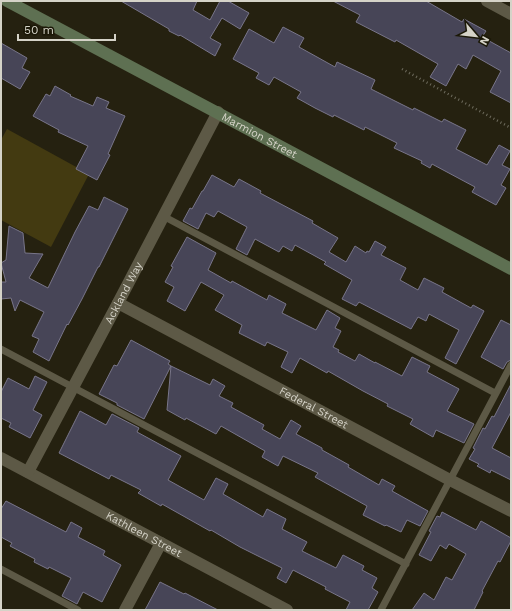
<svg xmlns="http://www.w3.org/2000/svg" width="512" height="611" viewBox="0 0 512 611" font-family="'Work Sans',sans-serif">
<rect width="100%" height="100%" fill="#252110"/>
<path fill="#433a11" d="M7 129 89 174 51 247 1 220V140Z"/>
<path fill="#474557" stroke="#787589" d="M121 1H197L193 10 210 20 220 1H228L249 13 240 29 222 18 210 38 221 44 215 56 180 35 179 36 169 31V29Z
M333 1H426L462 22 464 19 486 31 482 37 511 53V52V103L490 92 501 71 473 55 466 69 458 64 446 86 430 77 438 64 396 40 395 42 356 22 360 15Z
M283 27 304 38 299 47 335 67 337 62 375 80 371 89 413 110 414 108 442 122 444 119 466 130 456 149 487 165 499 145 510 151 502 165 510 169 501 185 506 188 496 205 472 192 475 187 432 164 430 168 421 163 422 161 394 148 397 143 365 127 364 130 334 115 333 117 315 108 297 98 301 92 274 77 269 85 256 78 259 73 233 59 249 29 274 43Z
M1 43 27 58 22 68 30 72 20 89 1 78Z
M55 86 71 95 70 96 93 106 97 97 109 102 106 108 125 116 108 154 110 155 97 180 76 169 88 146 58 132 59 130 33 116 46 94 50 96Z
M212 175 234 187 239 179 261 191 260 193 313 221 312 223 338 238 329 252 346 262 355 246 366 253 367 251 369 252 375 241 386 247 381 255 406 268 400 280 418 290 424 278 444 288 442 292 471 308 473 305 484 311 456 364 445 358 459 330 429 314 426 321 418 317 411 329 359 302 356 306 342 299 352 280 324 264 326 262 295 245 292 251 283 246 279 252 255 239 247 255 236 249 247 227 218 211 214 217 206 213 198 229 183 221 190 208 192 209 202 191H203Z
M104 197 128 209 99 267H98L82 299 68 325 67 324 49 361 33 352 39 339 32 336 44 312 20 300 15 311 11 298 1 299V282H6L1 263 6 260 9 226 23 233 25 253 43 254 29 278 48 288 75 232 89 206 98 210Z
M187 237 216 253 208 270 231 283 232 281 267 300 269 295 286 304 282 313 316 330 327 310 340 318 335 328 341 331 333 347 339 350 338 352 355 361 359 354 375 363V362L402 376 412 357 430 366 427 372 459 389 447 411 474 424 464 443 436 430 433 437 410 424 413 419 387 406 388 404 363 391 328 371 327 373 300 358 292 373 281 367 288 352 267 342 265 346 239 333 242 325 215 310 224 295 201 282 185 311 167 301 174 287 165 282 173 267 171 266Z
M501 320 511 325V360L507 362 503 369 481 357Z
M131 340 170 361 168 364 171 366 144 419 117 405V403L99 394 114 365 117 366Z
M171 366 210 385 213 379 225 386 219 396 233 403 231 407 264 425 262 429 280 439 291 420 301 426 296 434 322 448V450L349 465 348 467 379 485 382 479 395 486 392 491 428 511 420 526 407 520 401 532 386 525 385 526 363 515 367 506 315 477 318 473 283 456 278 466 262 457 265 451 221 426 216 434 186 418 185 420 167 410Z
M35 376 47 382 33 410 42 415 30 438 9 427 11 423 1 418V392L8 378 29 389Z
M511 384V412L492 448 511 458V480L491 470 490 473 477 466 479 464 469 459 475 449 473 448 483 428 485 429 492 416 494 417Z
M80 411 106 425 112 414 139 428 137 432 181 456 168 480 204 500 216 478 228 484 223 494 263 517 267 509 286 519 282 529 307 542 302 551 336 568 343 555 364 566 362 570 377 578 372 588 378 592 368 610H346L350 602 325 589 326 587 293 570 286 583 277 578 282 568 240 547 211 530 210 531 162 504 161 506 138 493 141 490 111 475 109 479 59 453Z
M6 501 66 532 71 522 82 528 78 537 105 551 103 555 121 565 102 602 83 592 77 604 62 596 71 578 49 567 48 569 34 562 35 559 10 546 12 543 1 537V509Z
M442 512 476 530 481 521 511 538V541L500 562 498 561 482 591 483 592 474 610H412L424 593 434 600 446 577 452 580 466 554 449 544 446 549 440 545 431 561 419 555 431 532 429 531 437 516 440 517Z
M160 582 184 594 185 593 218 610H145Z"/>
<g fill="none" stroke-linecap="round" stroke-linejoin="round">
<path stroke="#6e6b5d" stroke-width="2.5" stroke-dasharray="1 3" stroke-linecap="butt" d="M402 69 511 128"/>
<path stroke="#5d5946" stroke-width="7" d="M163 216 495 393
M1 349 406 564
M1 569 78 610
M381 610 511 365"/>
<g stroke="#5d5946" stroke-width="12">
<path d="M487 1 511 14"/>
<path id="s1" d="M118 303 450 480 511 511"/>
<path id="s2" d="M1 458 287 610"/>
<path id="s3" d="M28 472 118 303 218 112"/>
<path d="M125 610 161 543"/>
</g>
<path stroke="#5e7052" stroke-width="12" id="s4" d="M7 1 511 269"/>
</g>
<g text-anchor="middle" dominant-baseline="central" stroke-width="3" stroke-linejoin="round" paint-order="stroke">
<g font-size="11" fill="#d5d3c8" stroke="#1b1807">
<text stroke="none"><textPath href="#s4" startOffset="286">Marmion Street</textPath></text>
<text stroke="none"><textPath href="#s3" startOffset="203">Ackland Way</textPath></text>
<text stroke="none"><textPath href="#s1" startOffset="222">Federal Street</textPath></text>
<text stroke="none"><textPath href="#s2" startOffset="162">Kathleen Street</textPath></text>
</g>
</g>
<rect width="512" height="611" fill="none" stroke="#d5d3c8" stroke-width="4"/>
<g transform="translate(476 36) rotate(118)" stroke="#1b1807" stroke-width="3" paint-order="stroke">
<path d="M0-3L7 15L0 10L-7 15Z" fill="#d5d3c8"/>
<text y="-6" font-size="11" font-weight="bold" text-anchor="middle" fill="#d5d3c8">N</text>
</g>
<path d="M18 34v6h97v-6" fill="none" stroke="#d5d3c8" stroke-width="2"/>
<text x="24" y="34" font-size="12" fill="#d5d3c8" stroke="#1b1807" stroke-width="3" paint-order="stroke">50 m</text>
</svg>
